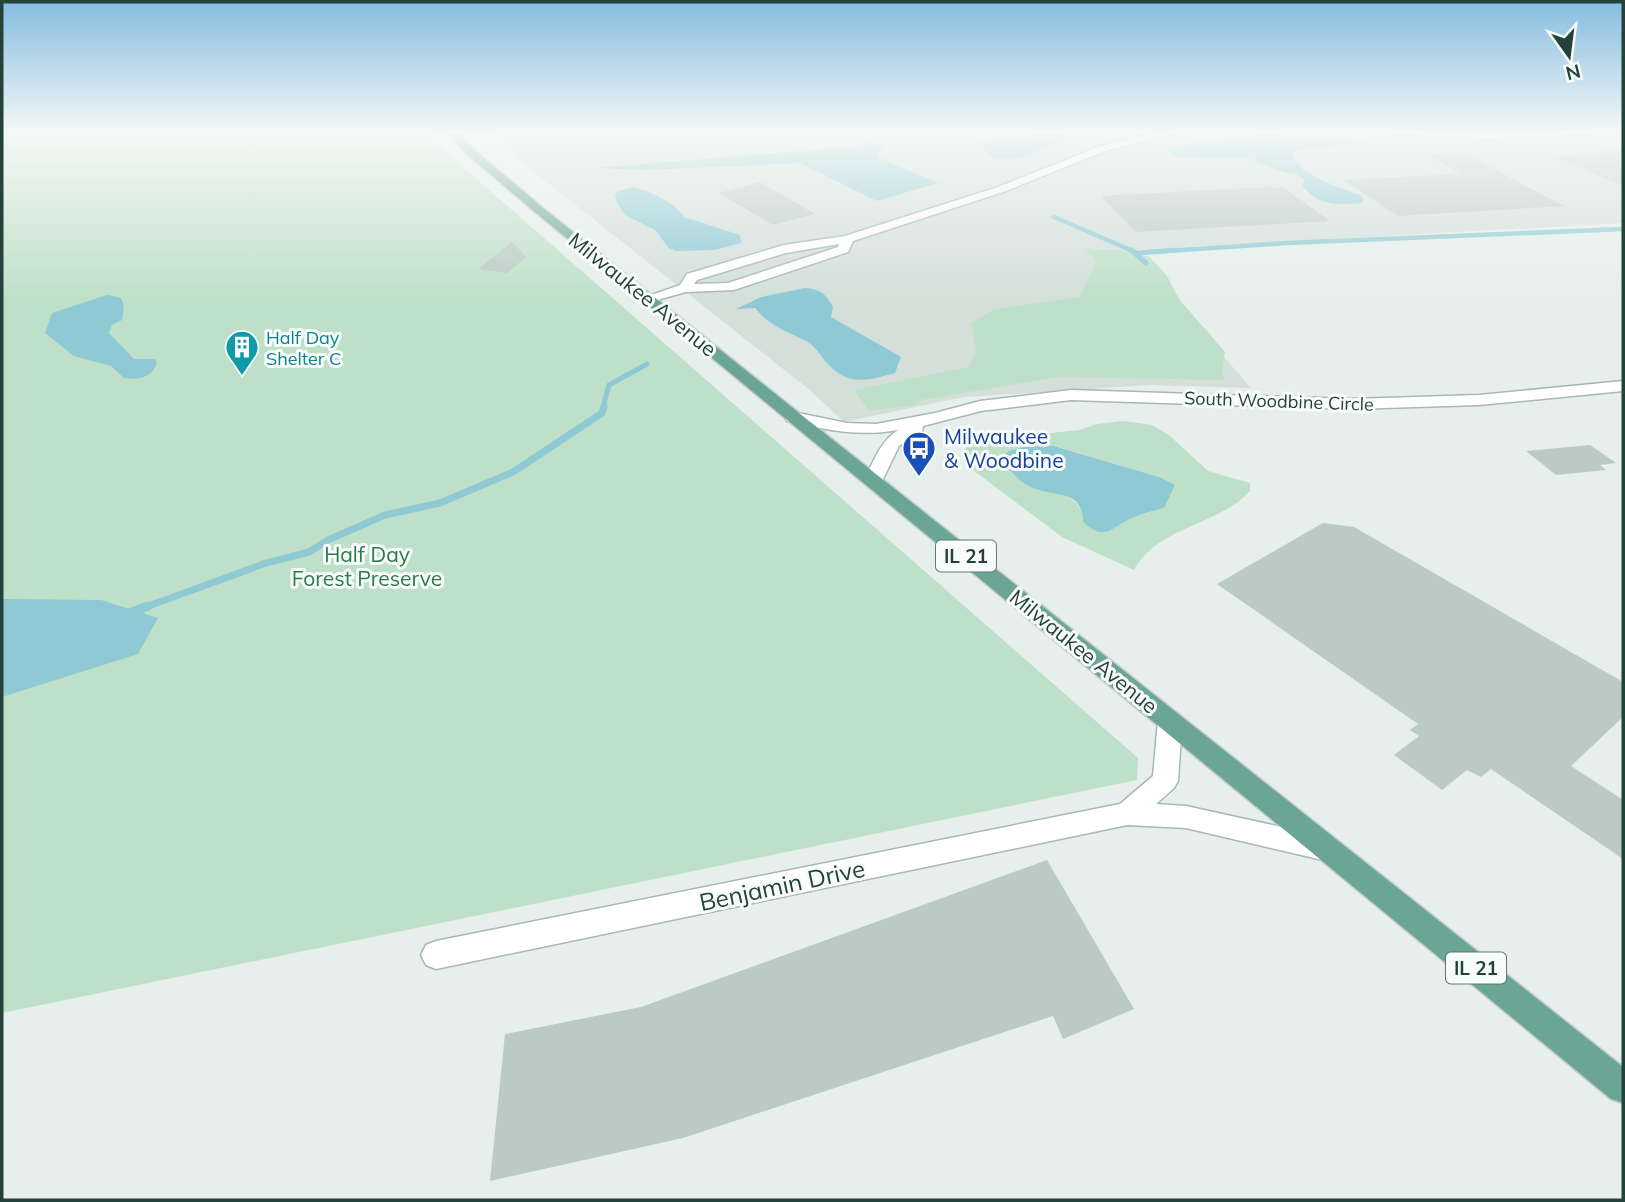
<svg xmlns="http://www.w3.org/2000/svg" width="1625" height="1202" viewBox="0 0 1625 1202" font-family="Mulish,sans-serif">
<rect width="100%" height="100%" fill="#e6efeb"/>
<path fill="#d4dfda" d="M493 131H1623V223L1131 250 1251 388 1150 385 964 397 844 422 811 391 525 165Z"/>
<path fill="#bfe0c8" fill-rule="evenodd" d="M2 131H426L431 139 1138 758 1137 780 2 1013Z
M1084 249 1124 250 1150 257 1167 276 1179 299 1225 352 1222 371 1224 380 1058 377 921 400 916 405 869 411 854 390 968 367 976 352 971 323 994 309 1080 297 1096 261Z
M1123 421 1152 425 1169 435 1208 471 1250 483V491C1218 526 1158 526 1134 570L1062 537 969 467 963 459 967 444 975 441 1079 430 1097 424ZM1055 446 1159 477 1164 508C1154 511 1142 513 1132 518 1111 527 1106 543 1084 522 1083 496 1056 492 1035 489Z"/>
<path fill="#8ec9d4" d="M1036 135H1060L1068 138C1047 147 990 180 981 141Z
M1265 135 1345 138 1364 143 1298 150 1292 155C1299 175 1341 188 1360 195L1364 200 1361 203C1339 206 1315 205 1302 185L1305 180 1298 175 1283 172 1247 158 1178 157 1167 151V147Z
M871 142 884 148 877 153 881 159 938 183 877 201 800 163 645 170 594 168 861 146Z
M635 187C651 192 675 203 684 217L740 235 741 243 715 250 676 251 669 248 655 230 625 215 617 203 615 195 618 191Z
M805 288C820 289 826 294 833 307L831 317 901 357 895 373C865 381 848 387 825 361 820 354 814 345 806 341 788 332 768 325 755 308L736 309 761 297Z
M107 295 121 298 124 306 122 320 112 325 109 333 134 359H155L157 363C151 378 140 380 124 378L111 366 74 356 45 333 52 313Z
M1028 446H1054L1159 477 1175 485 1164 508C1154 511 1142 513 1132 518 1111 527 1106 543 1083 522 1083 489 1054 497 1033 488 1019 482 1009 470 1001 458L1009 451Z
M2 599 101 600 158 618 138 654 2 697Z"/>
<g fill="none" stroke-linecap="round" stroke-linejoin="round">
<path stroke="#8ec9d4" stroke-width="4.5" d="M1054 217 1135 252
M1151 252 1287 243 1623 229"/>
<path stroke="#8ec9d4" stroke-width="5" d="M1131 250 1146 263
M1137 253 1177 250
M603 407 609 385 647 364"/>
<path stroke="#8ec9d4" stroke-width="7" d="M143 608 266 563 309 552 328 540 385 515 440 503 513 472 602 413 604 406"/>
<path stroke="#8ec9d4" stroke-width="9" d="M127 614 148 606"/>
</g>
<path fill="#bbcac4" d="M1623 150V186L1555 157 1609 151Z
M1463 153 1564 206 1398 216 1343 180 1461 174 1427 155Z
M760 182 815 214 773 225 719 193Z
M1269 187 1284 188 1330 221 1136 232 1101 196Z
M512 242 526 257 507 273 478 269Z
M1590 445 1616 463 1600 465 1606 470 1556 475 1526 451Z
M1323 523 1354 527 1623 682V717L1571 766 1623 800V859L1491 769 1481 777 1467 770 1442 790 1394 755 1419 736 1410 730 1418 724 1217 584Z
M1047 860 1134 1009 1063 1039 1053 1016 683 1138 490 1181 505 1034 641 1007Z"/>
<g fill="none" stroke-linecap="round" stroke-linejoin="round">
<defs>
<path id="minor" d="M1623 381V391L1479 405 1352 409 1071 400 981 411 923 426 922 432 899 446 882 481 873 486 864 481C873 462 880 442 898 430 860 437 825 430 787 421L785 417 793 412 847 423 876 424 935 413 980 401 1071 390 1352 399 1479 395Z
M1170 712 1178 714 1182 721 1178 781 1174 788 1156 804 1186 806 1327 837 1337 841 1340 849 1337 857 1327 861 1186 828 1127 825 436 969 426 965 421 955 426 945 436 941 1120 804 1153 776 1158 721 1162 714Z"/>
<path id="tertiary" d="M1165 131H1183L1108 150 1006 191 853 241 848 252 734 290 686 292 650 302 643 298 680 285 687 274 784 245 845 236 998 187 1101 146ZM839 244 838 247 728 283 694 284 697 280 786 253Z
M1391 131H1595L1590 134 1486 139 1396 134Z"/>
<path id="primary" d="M446 131H457L479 154 543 208 799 413 1623 1067V1103L1611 1099 535 212 471 158Z"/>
</defs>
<use href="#minor" stroke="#a8b8b2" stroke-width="3"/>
<use href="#tertiary" stroke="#a8b8b2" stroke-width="3"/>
<use href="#primary" stroke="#c2cac8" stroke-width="3"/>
<use href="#minor" fill="#fff" fill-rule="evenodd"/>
<use href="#tertiary" fill="#fff" fill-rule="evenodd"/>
<use href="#primary" fill="#6aa596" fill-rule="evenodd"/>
</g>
<linearGradient id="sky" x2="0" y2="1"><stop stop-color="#84bce0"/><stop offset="0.44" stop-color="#f4f8f6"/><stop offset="1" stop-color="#f4f8f6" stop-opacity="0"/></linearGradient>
<rect width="1625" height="299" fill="url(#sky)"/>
<defs>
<symbol id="building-pin" viewBox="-11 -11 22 30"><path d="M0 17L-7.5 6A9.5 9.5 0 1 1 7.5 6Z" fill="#0f9aa8" stroke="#f7fbf9"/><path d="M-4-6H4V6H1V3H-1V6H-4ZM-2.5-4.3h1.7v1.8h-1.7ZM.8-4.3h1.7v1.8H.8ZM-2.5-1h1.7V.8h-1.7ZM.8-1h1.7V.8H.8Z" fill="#fff"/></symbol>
<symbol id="bus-pin" viewBox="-11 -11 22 30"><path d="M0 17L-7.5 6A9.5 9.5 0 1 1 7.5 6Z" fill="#1a4fb4" stroke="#f7fbf9"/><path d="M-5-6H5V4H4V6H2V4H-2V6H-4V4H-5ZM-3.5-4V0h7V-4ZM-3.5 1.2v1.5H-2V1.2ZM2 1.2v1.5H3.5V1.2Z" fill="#fff"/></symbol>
</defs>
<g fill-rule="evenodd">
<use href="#building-pin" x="223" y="328" width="38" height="52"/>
<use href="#bus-pin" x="900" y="429" width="38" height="52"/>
</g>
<g text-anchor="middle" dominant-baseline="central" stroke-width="6" stroke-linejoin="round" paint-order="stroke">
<g font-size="18" fill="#0d838f" stroke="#f7fbf9" text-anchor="start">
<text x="266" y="337">Half Day<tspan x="266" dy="21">Shelter C</tspan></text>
</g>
<g font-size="18" fill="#24423a" stroke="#f7fbf9">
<text transform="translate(1279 401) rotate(2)">South Woodbine Circle</text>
</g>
<g fill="#f7fbf9" stroke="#637a73" stroke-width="2">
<rect x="936" y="540.5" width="60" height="31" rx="5"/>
<rect x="1446" y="952.5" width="60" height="31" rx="5"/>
</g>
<g font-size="19" font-weight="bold" fill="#24423a">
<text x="966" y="556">IL 21</text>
<text x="1476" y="968">IL 21</text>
</g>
<g font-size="21" fill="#24423a" stroke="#f7fbf9">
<text transform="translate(643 294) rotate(39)">Milwaukee Avenue</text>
<text transform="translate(1084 651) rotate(39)">Milwaukee Avenue</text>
</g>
<g font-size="21" fill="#164399" stroke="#f7fbf9" text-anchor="start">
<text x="944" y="436">Milwaukee<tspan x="944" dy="24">&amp; Woodbine</tspan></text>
</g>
<g font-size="21" fill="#2d7a4b" stroke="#f7fbf9">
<text x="367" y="554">Half Day<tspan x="367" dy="24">Forest Preserve</tspan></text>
</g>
<g font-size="24" fill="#24423a" stroke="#f7fbf9">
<text transform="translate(782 885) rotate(-12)">Benjamin Drive</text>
</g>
</g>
<rect width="1625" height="1202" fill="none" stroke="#24423a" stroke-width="7"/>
<g transform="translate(1569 56) rotate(166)" stroke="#f7fbf9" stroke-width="5" paint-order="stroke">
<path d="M0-5L12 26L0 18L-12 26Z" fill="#24423a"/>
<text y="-10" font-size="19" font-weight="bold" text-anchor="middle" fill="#24423a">N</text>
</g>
</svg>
